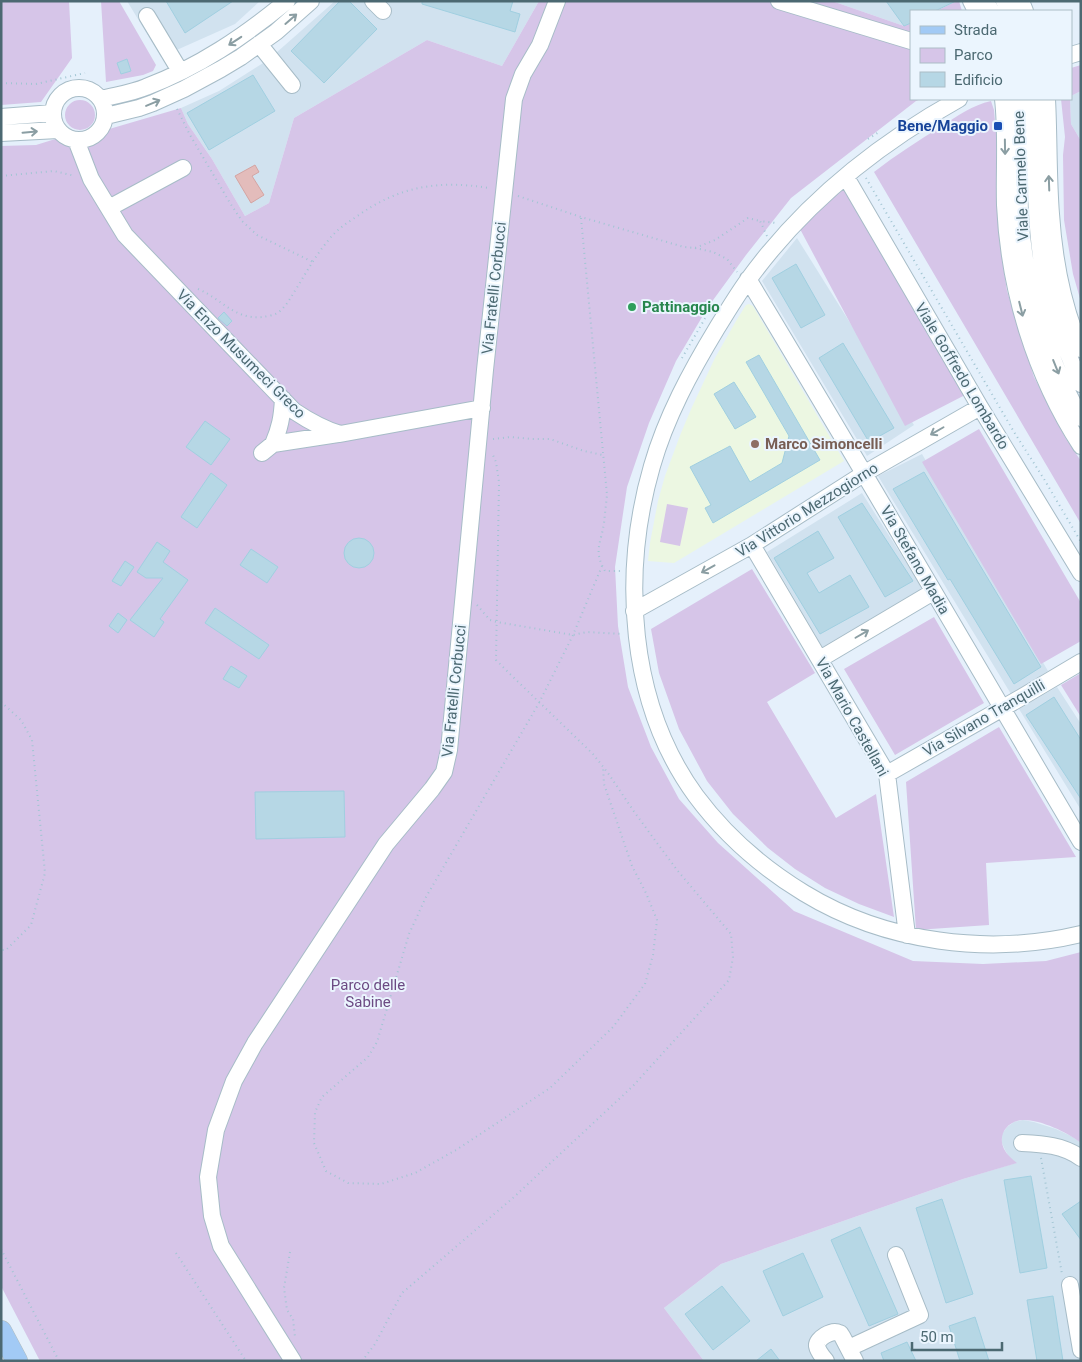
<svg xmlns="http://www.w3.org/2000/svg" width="1082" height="1362" viewBox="0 0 1082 1362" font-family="Roboto,sans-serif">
<rect width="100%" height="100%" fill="#e5f0fb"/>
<path fill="#d1e2ef" d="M127 1H260L235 24 161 57Z
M335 1H539L502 66 427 40 294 118 269 203 245 216 212 159 188 124 181 108 219 91 268 60Z
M832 1H957L936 11H911V23L904 26Z
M1081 91V141L1071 124 1070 99 1071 96Z
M797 238 914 425 867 456 762 281Z
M922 454 1048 671 1011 694 878 476Z
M862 493 923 589 823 648 767 552Z
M1057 687 1081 724V810L1019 709Z
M1023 1120 1034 1122 1056 1129 1073 1137 1081 1143V1361H704L664 1308 721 1264 963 1179 1016 1163 1009 1157 1005 1150 1002 1143V1134L1007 1127 1014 1122Z"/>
<path fill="#ecf7e2" d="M749 304 753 306 844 461 674 563 648 561 650 543 658 501 665 476 681 433 692 407 715 358 736 321 746 305Z"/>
<path fill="#d6c5e8" d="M1 1H69L72 58 41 102 1 105Z
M101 1H119L156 65 153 71 143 75 106 82Z
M539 1H832L904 26 911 23V99H921L916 101 791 198 746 255 708 307 676 361 649 423 627 487 615 567 618 626 628 687 651 747 679 799 718 843 794 911 913 961 983 964 1046 961 1081 952V1143C1067 1132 1041 1120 1024 1120 1008 1120 997 1134 1004 1149 1007 1155 1012 1159 1017 1163L963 1179 721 1264 664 1308 704 1361H40L1 1286V146L36 145 65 136 76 140H84L92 137 99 132 181 108 188 124 212 159 245 216 269 203 294 118 427 40 502 66Z
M957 1H959L962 11H936Z
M1081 65V91L1071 96V68Z
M1061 99H1070L1071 124 1081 141V302L1073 274 1064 220 1063 155 1065 137Z
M65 115a15 15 0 1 1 30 0a15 15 0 1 1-30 0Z
M991 101 994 110 996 133 997 203 1000 245 1007 291 1034 377 1066 439 1081 461V524L874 172C896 155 919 140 942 126 957 116 973 105 991 101Z
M840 190 845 191 967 394 905 426 800 229Z
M979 429 1081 603V641L1041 664 922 462Z
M667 504 688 508 680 546 660 542Z
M752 569 815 673 767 702 836 818 876 794 894 917 859 904 825 888 795 869 768 848 733 814 707 781 679 729 659 673 651 629Z
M934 617 984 703 895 755 844 669Z
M1081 673V717L1061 685Z
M999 727 1076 857 986 863 989 925 916 930 906 782Z"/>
<path fill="#e3bcbb" stroke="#d4a4a2" d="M255 165 259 172 252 176 264 195 251 203 235 176Z"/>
<path fill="#b6d7e5" stroke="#a0cfe0" d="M166 1H233L185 33Z
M340 1H349L377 29 324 83 291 51Z
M422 1H513L510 11 520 14 515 32 422 4Z
M886 1H956L935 11H911V23L904 26Z
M127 59 131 71 121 74 117 63Z
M253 75 275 111 209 150 187 113Z
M796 264 825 315 801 328 772 278Z
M224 312 232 321 227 326 218 318Z
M843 343 894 428 869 442 819 358Z
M759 355 820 460 713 523 705 508 711 505 690 467 730 446 750 482 782 463 789 436 746 362Z
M734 382 756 417 735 429 714 394Z
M205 421 230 439 211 465 186 447Z
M924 472 1041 667 1014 684 950 579 948 580 893 489Z
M211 473 227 485 197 528 181 517Z
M862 503 913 581 885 597 838 517Z
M818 531 834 558 807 573 819 593 850 575 869 607 820 634 774 558Z
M344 553a15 15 0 1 1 30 0a15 15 0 1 1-30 0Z
M157 542 170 551 163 562 188 580 160 619 164 622 154 637 130 620 163 578H146L137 572Z
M251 549 278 567 267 583 240 565Z
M125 561 134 567 121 586 112 581Z
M215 608 269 645 259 659 205 623Z
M118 613 127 620 118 633 109 626Z
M231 666 247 676 239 688 223 679Z
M1054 697 1081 740V799L1026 715Z
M344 791 345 837 256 839 255 792Z
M1031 1176 1047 1268 1020 1273 1004 1180Z
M942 1199 973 1294 946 1303 916 1208Z
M1081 1201V1240L1062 1214Z
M860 1227 898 1314 869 1326 831 1240Z
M803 1253 823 1297 783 1316 763 1271Z
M722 1286 750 1321 713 1350 685 1314Z
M1053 1296 1063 1361H1037L1027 1300Z
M975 1317 989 1361H960L949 1326Z
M907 1342 916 1361H884L881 1353Z
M771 1349 780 1361H756Z"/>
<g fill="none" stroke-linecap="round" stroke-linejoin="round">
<defs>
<path id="minor" d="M373 1 383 11
M779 1 911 41
M971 1 976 11
M986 1 991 11
M1004 1 1008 11
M1021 1 1025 11
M147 16 180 71
M259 44 292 85
M1071 55 1081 52
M53 114a26 26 0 1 1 52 0a26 26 0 1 1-52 0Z
M101 99C116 95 132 93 146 87 199 67 243 37 287 1
M959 99C878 144 803 204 748 280 737 295 727 312 717 328 691 371 666 417 652 466 621 573 628 703 696 796 725 835 763 868 804 893 886 943 989 956 1081 934
M1003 99C1007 134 1004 170 1005 205 1009 290 1035 375 1081 446
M1017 99C1018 109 1020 119 1020 129 1021 157 1019 185 1020 213 1024 284 1046 356 1081 418
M1033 99C1036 154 1034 209 1042 264 1048 306 1064 346 1081 384
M1047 99C1049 137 1048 176 1051 214 1054 260 1063 307 1081 349
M106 116 139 108 153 103 184 89 221 69 241 57 276 32 311 1
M1 117 53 113
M1 133 58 130
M76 140 91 179 125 235 294 411C309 421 323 429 340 434L482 408
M846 177 980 407 1081 573
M109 208 183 168
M748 279C861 466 970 654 1081 842
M273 444C280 428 282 417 283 399
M262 453 273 444 338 434
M752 545 887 774 907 935
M634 611 752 545 865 473 980 407
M820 659 933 592
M887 774 1022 697 1081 662
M1022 1143C1043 1144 1063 1145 1081 1158
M1070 1285 1081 1350
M849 1348 920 1315 896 1255
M293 1361 221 1246 212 1216 208 1177 216 1130 234 1081 255 1043 386 844 432 789 444 772 449 750 485 370 514 99 523 74 540 45 557 1
M826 1361C823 1357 818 1352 817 1346 816 1339 832 1329 839 1333 841 1333 841 1335 842 1336L855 1361"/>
<path id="major" d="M1 1331 17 1361"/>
</defs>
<use href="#minor" stroke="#a7bcc7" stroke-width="18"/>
<use href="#major" stroke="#b0bdc1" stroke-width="22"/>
<path stroke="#a2c5d3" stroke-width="2" stroke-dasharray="1 4" stroke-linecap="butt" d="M1 83 36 84 85 73
M177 109 190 135 230 203 242 221 257 235 313 262
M868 139 879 132
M1 176 54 171 75 176
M866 178 1014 432 1044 479 1081 542
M518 196 581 217 684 247 695 248 715 240 748 218 760 221
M581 218 607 495C606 504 605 514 604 523 601 544 593 550 605 571H622
M767 236 760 221 776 223
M695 248 713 252 727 259 737 272
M198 289C222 299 234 320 263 317 268 316 276 315 280 311 288 304 292 295 298 286 307 271 316 255 327 242 335 231 345 224 356 217 399 186 438 180 489 188
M682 358 707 315
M493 439 511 437 532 439H550L584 451 603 455
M602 566 573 635 539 703 426 897 409 934 377 1042 368 1057 322 1097 315 1112 314 1143 326 1171 348 1183 381 1184 415 1173 456 1150 550 1088 613 1027 645 984 653 955 657 920 646 893 632 866 604 784 603 766
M477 605 490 620 497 622 573 635 587 632 623 634
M1 702 21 720 32 740 45 873 31 925 6 950H1
M1041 1158 1062 1274
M1 1249 59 1361
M290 1252 284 1288 287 1310 293 1319 295 1337
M176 1253 246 1361
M362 1361 375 1344 402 1293 514 1197 633 1086 729 980 733 957 731 934 677 870 635 813 608 773 593 754 510 674 496 660 499 482 496 462 492 453"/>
<use href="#minor" stroke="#fff" stroke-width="16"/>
<use href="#major" stroke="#a2caf5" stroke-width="21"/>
</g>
<defs><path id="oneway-shaft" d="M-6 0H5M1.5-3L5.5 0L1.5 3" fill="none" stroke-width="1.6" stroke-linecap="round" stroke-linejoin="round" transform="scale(1.25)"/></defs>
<g stroke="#8b9ea3">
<use href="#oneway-shaft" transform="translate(291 19) rotate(-41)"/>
<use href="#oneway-shaft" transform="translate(235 41) rotate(147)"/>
<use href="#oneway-shaft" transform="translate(153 103) rotate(-23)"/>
<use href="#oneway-shaft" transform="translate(30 132) rotate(-5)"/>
<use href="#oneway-shaft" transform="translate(1005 147) rotate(89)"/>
<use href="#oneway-shaft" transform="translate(1049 183) rotate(-92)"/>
<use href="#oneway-shaft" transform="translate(1021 309) rotate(76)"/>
<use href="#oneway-shaft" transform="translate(1056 367) rotate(68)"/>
<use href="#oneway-shaft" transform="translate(937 431) rotate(150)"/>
<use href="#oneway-shaft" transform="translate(708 569) rotate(151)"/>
<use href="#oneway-shaft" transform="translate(862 634) rotate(-30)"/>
</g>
<rect fill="#1a4fb4" stroke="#ebf5fe" stroke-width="2" x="993" y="121" width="10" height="10" rx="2.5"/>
<circle fill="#2e9e5b" stroke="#ebf5fe" stroke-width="2" cx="632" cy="307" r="5"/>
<circle fill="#8d6e63" stroke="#ebf5fe" stroke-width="2" cx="755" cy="444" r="5"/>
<g text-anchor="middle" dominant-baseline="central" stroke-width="4" stroke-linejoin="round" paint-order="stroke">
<g font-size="15" font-weight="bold" fill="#164399" stroke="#ebf5fe" text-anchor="end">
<text x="988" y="126">Bene/Maggio</text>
</g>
<g font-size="15" fill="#4c6972" stroke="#ebf5fe">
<text transform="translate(1021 176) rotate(-92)">Viale Carmelo Bene</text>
<text transform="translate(494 288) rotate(-84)">Via Fratelli Corbucci</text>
<text transform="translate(241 354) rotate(45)">Via Enzo Musumeci Greco</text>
<text transform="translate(962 376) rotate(59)">Viale Goffredo Lombardo</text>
<text transform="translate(807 510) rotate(-32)">Via Vittorio Mezzogiorno</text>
<text transform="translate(915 560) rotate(60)">Via Stefano Madia</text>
<text transform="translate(454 691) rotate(-84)">Via Fratelli Corbucci</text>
<text transform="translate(852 717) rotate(61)">Via Mario Castellani</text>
<text transform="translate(984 718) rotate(-30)">Via Silvano Tranquilli</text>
</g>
<g font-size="15" font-weight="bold" fill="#27864d" stroke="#ebf5fe" text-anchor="start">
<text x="642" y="307">Pattinaggio</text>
</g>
<g font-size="15" font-weight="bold" fill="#785e54" stroke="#ebf5fe" text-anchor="start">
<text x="765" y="444">Marco Simoncelli</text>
</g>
<g font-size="15" fill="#6c4a83" stroke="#ebf5fe">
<text x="368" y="985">Parco delle<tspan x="368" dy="17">Sabine</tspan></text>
</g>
</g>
<rect width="1082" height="1362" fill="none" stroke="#4c6972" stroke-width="5"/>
<rect x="910" y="10" width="162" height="90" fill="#ebf5fe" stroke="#abbdc6"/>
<rect x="920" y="26" width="25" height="8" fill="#a2caf5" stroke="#abbdc6"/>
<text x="954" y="35" font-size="15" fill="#4c6972">Strada</text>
<rect x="920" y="48" width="25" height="15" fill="#d6c5e8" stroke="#abbdc6"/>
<text x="954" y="60" font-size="15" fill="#4c6972">Parco</text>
<rect x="920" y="72" width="25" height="15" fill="#b6d7e5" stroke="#abbdc6"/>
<text x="954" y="85" font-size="15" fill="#4c6972">Edificio</text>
<path d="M912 1342v8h90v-8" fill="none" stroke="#4c6972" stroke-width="2.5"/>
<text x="920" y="1342" font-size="15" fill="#4c6972" stroke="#ebf5fe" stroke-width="4" paint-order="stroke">50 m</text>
</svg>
